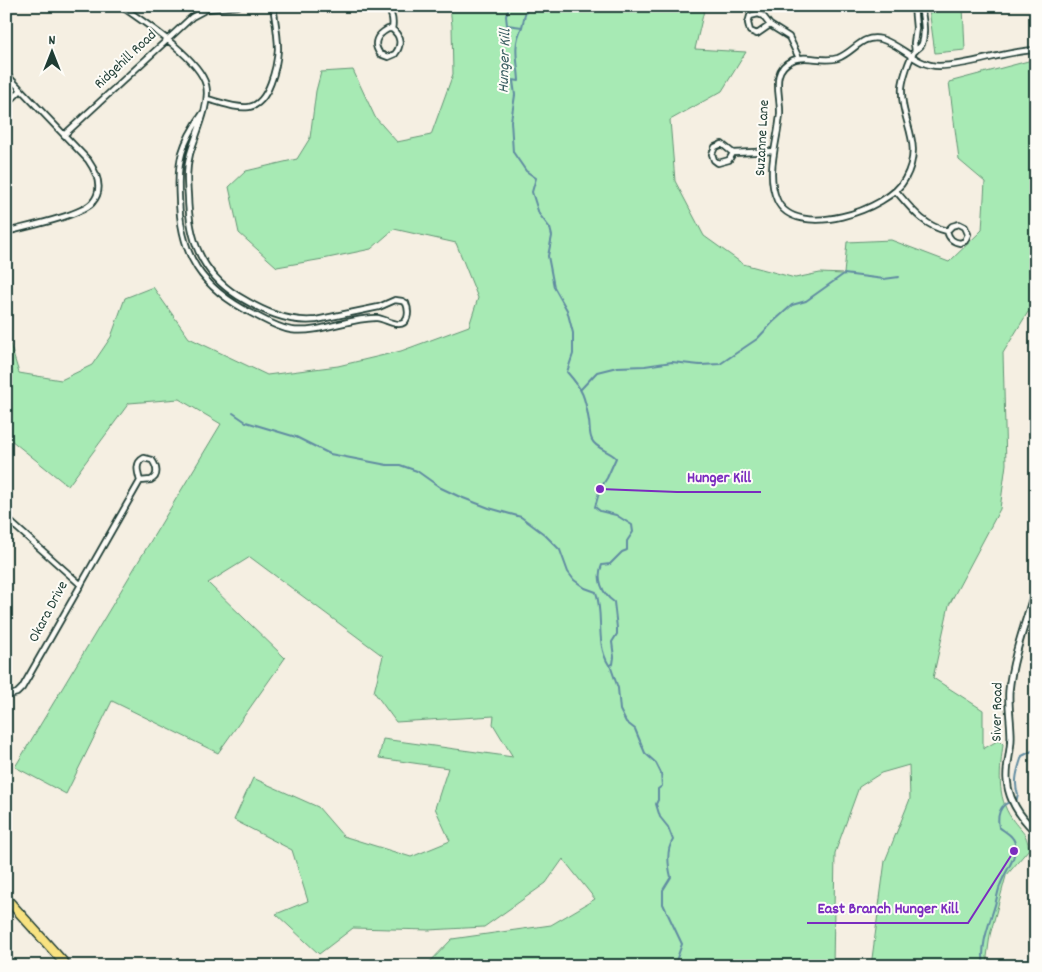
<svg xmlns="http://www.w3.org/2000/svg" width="1042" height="972" viewBox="0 0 1042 972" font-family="Dekko,sans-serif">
<rect width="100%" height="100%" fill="#f5efe2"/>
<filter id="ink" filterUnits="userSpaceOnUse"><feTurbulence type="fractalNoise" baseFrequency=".02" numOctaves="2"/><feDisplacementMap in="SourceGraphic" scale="10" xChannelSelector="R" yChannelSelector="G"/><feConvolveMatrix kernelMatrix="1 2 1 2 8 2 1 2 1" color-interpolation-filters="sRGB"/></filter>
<g filter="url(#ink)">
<path fill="#a7eab4" stroke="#639474" d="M450 6H705L695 49 746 52 722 91 670 120 675 181 704 236 743 264 795 278 820 273 844 274 847 242 891 240 949 262 982 230 985 182 959 160 949 82 1032 60 1036 76V311L1028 312 1003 353 1006 464 1000 509 949 605 933 678 983 710V749L999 740 1003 744C1000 770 996 796 1012 819 1022 833 1026 831 1029 849L1006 876 990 935 987 957 989 966H871L885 861 910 799 909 765 881 773 859 787 835 853 833 966H426L452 939 551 925 595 899 563 859 546 883 484 927 429 930 353 928 319 954 276 914 308 901 292 850 234 820 253 778 318 807 343 836 411 857 450 841 435 808 448 768 379 758 383 739 513 757 493 724 494 716 396 722 374 692 383 656 250 557 208 583 285 658 218 753 112 701 66 794 15 767 221 424 179 399 129 403 68 486 6 436V331L19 373 61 380 92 365 111 337 125 298 153 287 189 338 267 375 338 366 401 351 469 326 478 298 456 243 394 229 371 249 323 259 277 267 239 233 229 187 246 171 297 159 310 138 316 91 321 72 353 70 375 117 397 142 431 135 453 74 452 26Z
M922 6H963L965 50 935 53 929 9Z"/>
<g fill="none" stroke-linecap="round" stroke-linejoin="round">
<path stroke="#618ca1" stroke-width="2" d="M509 6 506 16 507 25 522 27C512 47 518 60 519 81L513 80V81L515 95 511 121 513 152 526 171 536 178 532 192 539 214 550 228 552 236 548 256 554 287 567 310 573 333V354L567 372C583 390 585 397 589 421 590 427 589 434 592 440 596 449 610 451 616 458L607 478 600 489 595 507 600 511 616 515 632 525 633 532 627 541V550L622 552 610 564 602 565C596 578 602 594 614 602L617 628V634L612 642 614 657 613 664 610 665 618 688 620 710 626 722 635 729 645 753 656 763 661 773 662 786 658 789V800L656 804 660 817 668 827 673 840C666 850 668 865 671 877L663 890V904L682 944 676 961 679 966
M522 27 525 14 529 6
M581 389 597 372 617 367 645 366 672 362 700 365 720 364 757 339 773 322 792 305 806 301 844 274 884 279 899 277
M233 413 246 422 296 437 330 454 387 465H400L417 471 441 488 458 496 489 508 521 517 544 534 560 550 568 572 574 580 585 588 596 592C604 616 595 643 609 665
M1016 802 1018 794C1013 782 1018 768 1022 756L1036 749
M984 966C980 945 989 925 995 905 997 898 998 890 1001 883 1006 869 1017 859 1015 843 1013 835 1005 832 999 827 997 817 999 804 1011 802"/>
<defs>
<path id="minor" d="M121 6C144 22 199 58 206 85 211 104 195 136 190 154 186 168 187 182 188 196 189 238 200 272 238 296 261 310 287 323 316 320L379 307 395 300 402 301 406 303C408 308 409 312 407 318 402 331 387 319 377 318 350 317 320 334 291 330 278 328 265 320 253 314 201 288 180 255 179 198 177 160 181 144 203 113
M386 6C392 13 394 20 392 29
M914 6 916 28 914 43 915 51
M921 6C923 18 926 33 922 44 920 48 917 48 914 52 909 59 903 78 902 87 900 123 925 142 905 179 889 210 795 241 777 200 765 172 778 142 780 114 781 95 769 70 793 60 807 54 823 63 838 58 854 52 862 34 881 39 902 45 916 66 939 66 972 66 1003 51 1036 50
M758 14 763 16 770 25 757 34 750 31 748 23 750 16Z
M770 25 789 37 799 58
M388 29H392C401 36 402 45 395 54L388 57 380 54C372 43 377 35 388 29Z
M6 74 88 160C97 173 104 190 92 203 80 216 24 227 6 232
M207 99C220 102 235 109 249 107 269 104 277 66 278 49 278 35 275 20 273 6
M6 105 21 90
M64 135 192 17 207 9 238 6
M722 144 733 153 729 160 718 163 714 160 712 154 715 147Z
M733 153 773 151
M896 191C911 208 923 226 947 231
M959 224 965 227 968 234 965 241 960 243C953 242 949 239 947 231L952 226Z
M144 458 152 460C157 467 159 476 151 480L140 481C138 473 134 463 144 458Z
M6 518 81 585
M6 696 17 693 22 688 140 481"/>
<path id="tertiary" d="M1036 587C1027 619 1012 658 1009 691 1008 707 1011 722 1011 737 1011 751 1006 766 1007 779 1008 801 1021 818 1036 832"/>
<path id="primary" d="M6 898 67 966"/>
</defs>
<use href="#minor" stroke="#1f3d34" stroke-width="8"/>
<use href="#tertiary" stroke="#1f3d34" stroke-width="9"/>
<use href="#primary" stroke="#1f3d34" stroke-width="11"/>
<use href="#minor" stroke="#fdfcf7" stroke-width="4.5"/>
<use href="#tertiary" stroke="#fdfcf7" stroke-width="5.5"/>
<use href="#primary" stroke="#f8e281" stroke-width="8"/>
</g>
</g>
<g text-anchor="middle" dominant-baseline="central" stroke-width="4" stroke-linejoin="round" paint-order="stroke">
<g font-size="15" fill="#1f3d34" stroke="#fdfcf7">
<text transform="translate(126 60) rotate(-43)">Ridgehill Road</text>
<text transform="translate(763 138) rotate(-87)">Suzanne Lane</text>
<text transform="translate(49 612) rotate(-62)">Okara Drive</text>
<text transform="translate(998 712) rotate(-89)">Siver Road</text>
</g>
<g font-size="16" font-style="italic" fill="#3a5e62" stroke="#fdfcf7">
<text transform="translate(505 61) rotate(-88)">Hunger Kill</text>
</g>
</g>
<path fill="none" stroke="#7b2cbf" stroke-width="2" d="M600 489L677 492H761M1014 851L968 923H807"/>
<g fill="#7b2cbf" stroke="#fdfcf7" stroke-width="2">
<circle cx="600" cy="489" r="5"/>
<circle cx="1014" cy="851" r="5"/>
</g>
<g font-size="16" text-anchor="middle" font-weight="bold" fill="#7b2cbf" stroke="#fdfcf7" stroke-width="4" stroke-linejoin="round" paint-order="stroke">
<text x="719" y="482">Hunger Kill</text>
<text x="888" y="913">East Branch Hunger Kill</text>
</g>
<rect width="1042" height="972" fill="none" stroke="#fdfcf7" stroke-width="25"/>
<rect x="12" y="12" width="1017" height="947" fill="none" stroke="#1f3d34" stroke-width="2" filter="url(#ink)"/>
<g transform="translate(52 52)" stroke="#fdfcf7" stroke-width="4" paint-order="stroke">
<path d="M0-4L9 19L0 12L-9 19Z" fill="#1f3d34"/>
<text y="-8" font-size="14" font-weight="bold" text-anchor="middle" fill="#1f3d34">N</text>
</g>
</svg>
